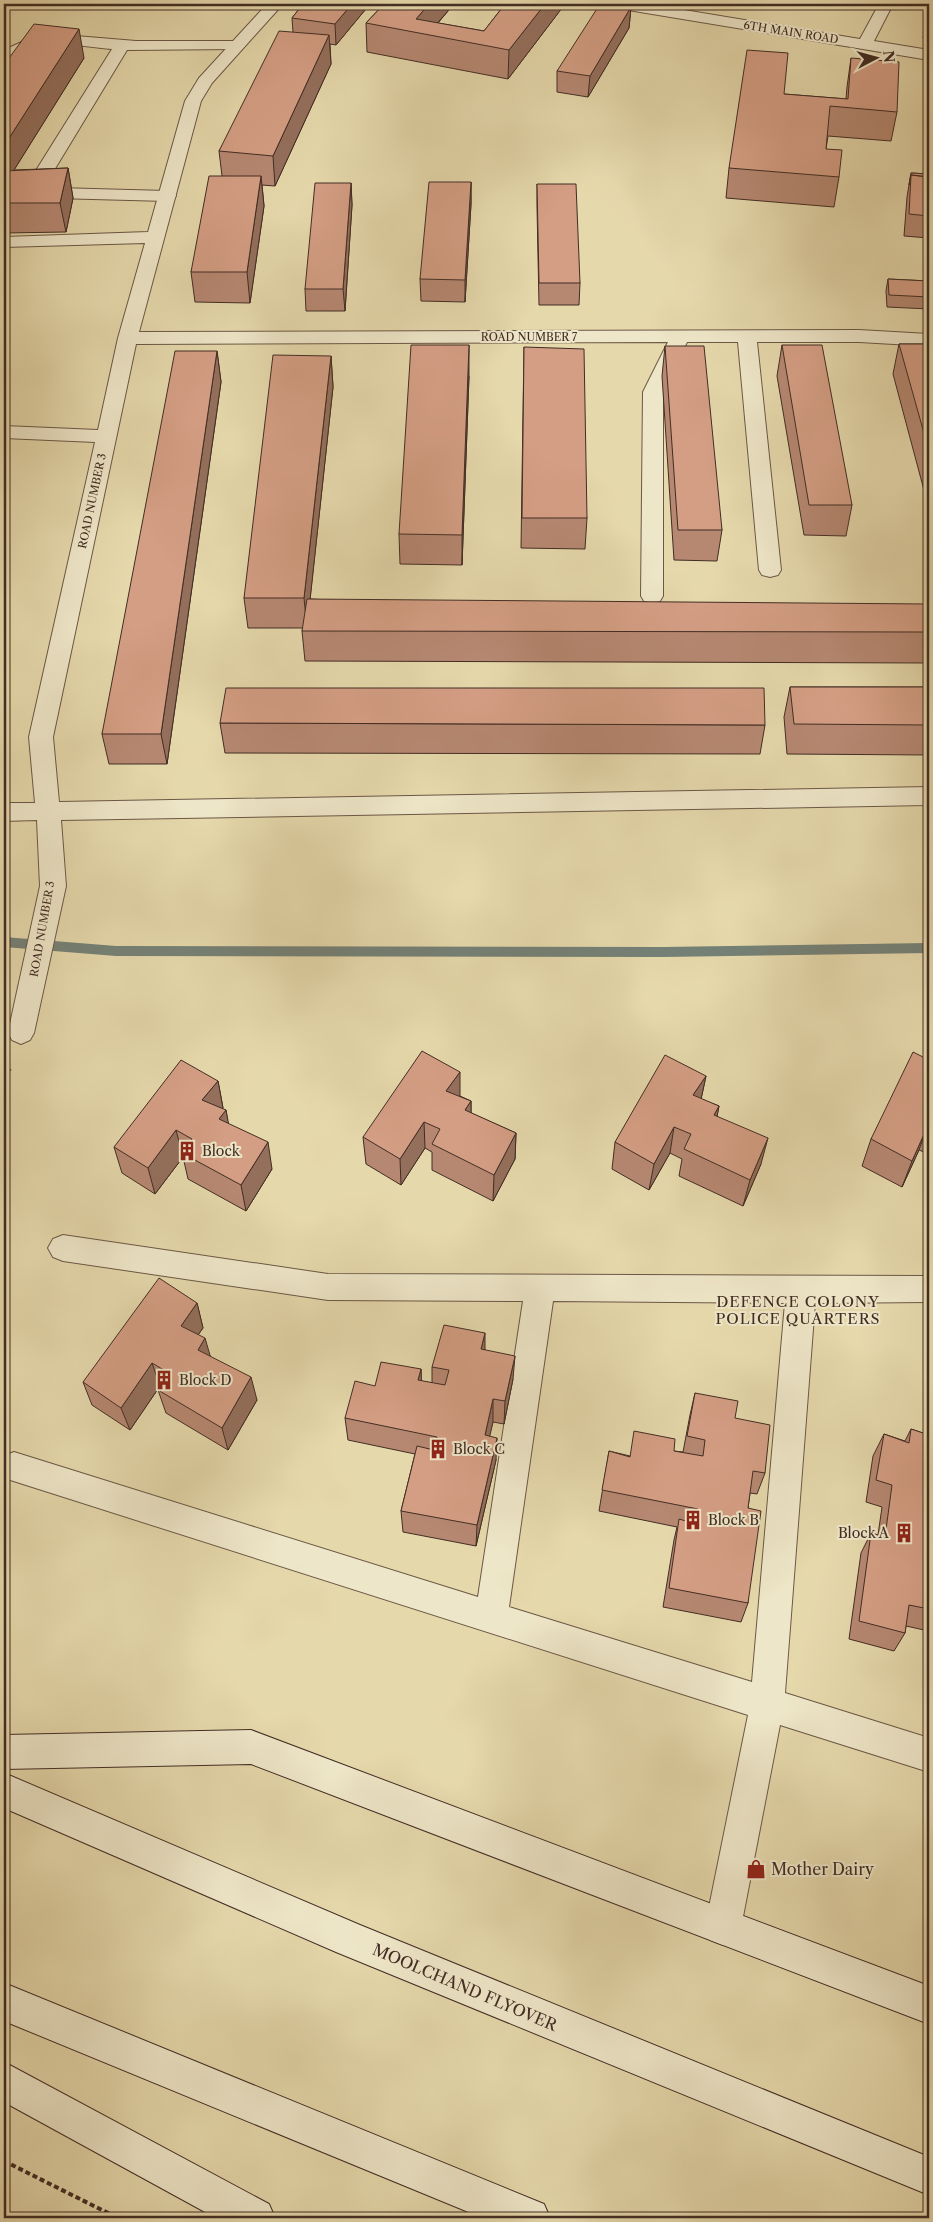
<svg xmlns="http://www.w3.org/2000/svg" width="933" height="2222" viewBox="0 0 933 2222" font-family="'Libre Caslon Text',serif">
<rect width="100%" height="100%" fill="#e5d8ab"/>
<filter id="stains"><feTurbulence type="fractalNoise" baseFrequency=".004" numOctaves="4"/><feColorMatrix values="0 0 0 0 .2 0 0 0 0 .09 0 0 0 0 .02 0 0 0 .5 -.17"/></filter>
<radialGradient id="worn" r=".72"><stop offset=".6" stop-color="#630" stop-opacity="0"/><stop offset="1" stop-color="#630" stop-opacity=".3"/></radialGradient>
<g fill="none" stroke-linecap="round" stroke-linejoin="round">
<path fill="#748177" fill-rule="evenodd" d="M4 937 116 946 663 947 929 943V953L663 957 116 956 4 947Z"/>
<defs>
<path id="lane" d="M46 36H76L136 41H244L246 44 244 47 238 49 127 50 53 172 52 186 57 188 167 191 173 192 176 196 173 200 167 201 55 198 38 193 33 183 35 172 112 49C87 47 61 41 36 47 24 50 15 59 4 62V50L26 40Z"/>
<path id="street" d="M267 4H283L212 83 201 101 139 332 859 330 929 334V346L859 342H757L781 570 778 575 770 577 762 575 759 570 738 342H687L663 392V596L660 601 652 603 644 601 641 596 643 392 668 342 136 344 53 737 59 802 929 787V805L61 820 66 886 34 1033 30 1040 21 1044 12 1040 8 1033 40 886 37 820 4 821V803H35L29 737 95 442 4 438V426L98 430 118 338 145 243 4 247V237L148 232 185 101 199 78Z
M614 4H648L860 39 879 4H893L874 41 929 50V60L622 9 617 7Z
M63 1235 328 1274 929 1276V1302L815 1303 785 1693 929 1738V1772L780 1725 741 1927 736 1940 723 1945 710 1940 705 1927 748 1715 4 1478V1456L14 1452 478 1597 523 1301 328 1300 63 1261 53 1257 48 1248 53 1239ZM553 1301 785 1303 752 1682 509 1607Z"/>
<path id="secondary" d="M251 1730 929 1986V2024L251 1764 4 1769V1735Z
M4 1773 360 1925 929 2157V2195L336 1952 4 1808Z
M4 1983 544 2204 550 2218H483L4 2021Z
M4 2062 269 2204 275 2218H216L4 2102Z"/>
</defs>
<use href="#lane" stroke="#6b5846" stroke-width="2"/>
<use href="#street" stroke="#6b5846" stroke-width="2"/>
<use href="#secondary" stroke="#422d24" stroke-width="2"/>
<path stroke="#422d24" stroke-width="3" stroke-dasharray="4 2.5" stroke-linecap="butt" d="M4 1089 10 1069"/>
<path stroke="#422d24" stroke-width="4" stroke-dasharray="5 3" stroke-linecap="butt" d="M4 2161 118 2218"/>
<use href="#lane" fill="#eee6c8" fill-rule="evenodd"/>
<use href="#street" fill="#eee6c8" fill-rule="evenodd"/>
<use href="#secondary" fill="#eee6c8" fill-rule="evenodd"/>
</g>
<path fill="#b68872" stroke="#422d24" d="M303 4H370L336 45 330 44 331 64 275 186 262 185 264 206 250 303 195 302 191 272 222 176 219 151 293 32 292 18Z
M384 4H454L438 23 484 31 505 4H563L562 8 508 79 367 52 366 23Z
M779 4H798L797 7Z
M631 7 629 28 588 97 557 92V71Z
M929 8V39L923 38Z
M84 58 14 170 68 168 73 198 66 232 4 233V65Z
M851 58 897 112 891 141 828 136 826 149 839 177 834 207 726 198 729 168 784 94 846 99 847 87Z
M911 173 929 174V238L904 236 907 197Z
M471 182V204L465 302 421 301 420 279Z
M351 183 352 205 345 311H306L305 289Z
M537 184 580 283 579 305H539L537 206Z
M888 279 929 281V309L887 307 886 291Z
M899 344H929V509L893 374Z
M782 345 852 505 846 536 804 535 777 376Z
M665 346 722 530 717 561 674 560 662 376Z
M524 347 587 518 585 549 521 548Z
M217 351 221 382 167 764H109L102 734Z
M331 356 333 387 310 599 929 632V663L305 661 302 631 303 628H248L244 598Z
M469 376 462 565 400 564 399 534Z
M790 687H929V755L787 754 784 717Z
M220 723 765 725 760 754 225 753Z
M929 1060V1154L919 1150 902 1187 862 1166 871 1139Z
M706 1076 701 1099 719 1106 717 1116 761 1164 743 1206 679 1176 682 1159 670 1153 649 1190 612 1169 615 1142Z
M218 1081 223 1108 222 1109 226 1110 228 1124 272 1169 246 1211 188 1179 183 1157 155 1194 122 1173 114 1147Z
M460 1096 471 1101V1113L516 1133 515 1159 493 1201 432 1170V1152L425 1148 401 1185 366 1164 363 1137Z
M197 1303 203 1328 198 1335 210 1356 257 1400 228 1450 166 1413 158 1390 160 1386 130 1430 92 1405 83 1382Z
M485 1350 513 1379 504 1424 493 1422 489 1436 496 1460 476 1546 403 1532 401 1511 415 1454 348 1440 345 1418 375 1386 421 1369V1381L432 1383V1367Z
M695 1393 735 1418 765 1473 757 1494 750 1493 748 1508V1603L741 1622 663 1607 674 1540 677 1527 599 1511 609 1451 630 1456 674 1451 683 1452 690 1415Z
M911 1429 929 1435V1622L924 1630 906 1626 905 1633 894 1651 849 1639 861 1553 871 1533 878 1535 882 1507 866 1502 873 1456 884 1434 905 1441Z"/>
<path fill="#946f5c" stroke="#422d24" d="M352 4H370L336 45 335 24Z
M429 4H454L427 35 416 19Z
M545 4H563L562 8 508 79 509 50Z
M631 7 629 28 588 97 590 76Z
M79 29 84 58 4 186V146Z
M329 35 331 64 275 186 273 156Z
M68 168 73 198 66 232 60 203Z
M261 176 264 206 250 303 247 272Z
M471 182V204L465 302V280Z
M351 183 352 205 345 311 343 289Z
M469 345V376L462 565V535Z
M217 351 221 382 167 764 161 734Z
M331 356 333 387 307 628 304 598Z
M460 1072V1099L446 1091Z
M706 1076 700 1104 693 1095Z
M218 1081 223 1108 208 1126 202 1100Z
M471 1101V1128L465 1110Z
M719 1106 714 1133V1115Z
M226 1110 231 1137 219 1119Z
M424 1122 425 1148 401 1185 400 1159Z
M929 1123 919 1150 902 1187 912 1161Z
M674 1127 670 1153 649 1190 654 1164Z
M176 1130 183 1157 155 1194 148 1168Z
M516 1133 515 1159 493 1201 494 1175Z
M768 1138 761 1164 743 1206 750 1180Z
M268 1142 272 1169 246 1211 241 1185Z
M197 1303 203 1328 187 1350 181 1326Z
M485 1333V1357L481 1349Z
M205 1338 212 1362 198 1350Z
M515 1356 513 1379 504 1424 505 1401Z
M152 1363 160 1386 130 1430 121 1408Z
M421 1369 422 1393 418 1380Z
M251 1377 257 1400 228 1450 222 1428Z
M493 1399V1422L485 1457V1435Z
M497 1438 496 1460 476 1546 477 1525Z"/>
<path fill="#d49e84" stroke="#422d24" d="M303 4H352L335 24 292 18Z
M384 4H429L416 19 484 31 505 4H545L509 50 366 23Z
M600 4H608L631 7 590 76 557 71Z
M34 24 79 29 4 146V65Z
M279 31 329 35 273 156 219 151Z
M747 50 788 53 784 94 848 99 851 58 899 62 897 112 830 106 826 149 842 150 839 177 729 168Z
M68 168 60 203H4V171Z
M911 173 929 174V177L911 175 909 185Z
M911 175 929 177V216L909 214Z
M209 176H261L247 272H191Z
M429 182H471L465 280 420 279Z
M315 183H351L343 289H305Z
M537 184H576L580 283H539Z
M888 279 929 281V297L889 295Z
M899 344H929V451Z
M411 345H469L462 535 399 534Z
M782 345H822L852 505H809Z
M665 346H704L722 530H678Z
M524 347 584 349 587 518H522Z
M175 351H217L161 734H102Z
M273 355 331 356 304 598H244Z
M307 599 929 604V632L302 631Z
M790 687H929V725L794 724Z
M226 688H764L765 725 220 723Z
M422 1051 460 1072 446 1091 471 1101 465 1110 516 1133 494 1175 432 1144 440 1129 424 1122 400 1159 363 1137Z
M913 1052 929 1060V1123L912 1161 871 1139Z
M665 1055 706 1076 693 1095 719 1106 714 1115 768 1138 750 1180 684 1149 691 1134 674 1127 654 1164 615 1142Z
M181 1060 218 1081 202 1100 226 1110 219 1119 268 1142 241 1185 182 1153 192 1139 176 1130 148 1168 114 1147Z
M159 1278 197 1303 181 1326 205 1338 198 1350 251 1377 222 1428 158 1390 169 1373 152 1363 121 1408 83 1382Z
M444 1325 485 1333 481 1349 515 1356 505 1401 493 1399 485 1435 497 1438 477 1525 401 1511 417 1446 434 1450 437 1437 345 1418 355 1381 375 1386 381 1362 421 1369 418 1380 445 1385 449 1370 432 1367Z
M695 1393 738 1401 735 1418 770 1425 765 1473 753 1471 748 1508 761 1511 748 1603 669 1588 679 1519 696 1524 698 1509 602 1490 609 1451 630 1457 634 1431 675 1439 674 1451 703 1456 705 1440 687 1436Z
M911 1429 929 1435V1549H927L925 1569 929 1570V1609L909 1605 905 1633 859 1621 871 1533 885 1537 892 1485 876 1480 884 1434 909 1443Z"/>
<defs>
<symbol id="building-bare" viewBox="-9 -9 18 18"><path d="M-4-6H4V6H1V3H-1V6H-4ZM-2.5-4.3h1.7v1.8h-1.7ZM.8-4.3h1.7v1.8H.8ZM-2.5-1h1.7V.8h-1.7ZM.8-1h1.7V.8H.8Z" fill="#8f2418" stroke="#eee6c8" stroke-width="2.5" paint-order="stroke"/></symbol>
<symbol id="shop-bare" viewBox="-9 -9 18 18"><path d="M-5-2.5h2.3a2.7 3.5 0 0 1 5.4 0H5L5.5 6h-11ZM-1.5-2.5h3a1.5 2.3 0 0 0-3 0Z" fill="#8f2418" stroke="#eee6c8" stroke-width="2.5" paint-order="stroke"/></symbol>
</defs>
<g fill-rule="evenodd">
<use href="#building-bare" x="173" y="1137" width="28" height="28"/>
<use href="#building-bare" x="150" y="1366" width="28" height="28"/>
<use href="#building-bare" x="424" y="1435" width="28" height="28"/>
<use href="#building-bare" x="679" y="1506" width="28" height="28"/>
<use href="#building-bare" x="890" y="1519" width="28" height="28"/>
<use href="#shop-bare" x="742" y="1855" width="28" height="28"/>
</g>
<g text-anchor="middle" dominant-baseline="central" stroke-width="4" stroke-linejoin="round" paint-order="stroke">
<g font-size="11" fill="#422d24" stroke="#eee6c8">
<text transform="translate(791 32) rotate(9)">6TH MAIN ROAD</text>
<text x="529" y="337">ROAD NUMBER 7</text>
<text transform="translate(92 501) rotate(-78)">ROAD NUMBER 3</text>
<text transform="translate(42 929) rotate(-80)">ROAD NUMBER 3</text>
</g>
<g font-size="14" fill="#422d24" stroke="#eee6c8" text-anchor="start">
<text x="202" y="1151">Block</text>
<text x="179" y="1380">Block D</text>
<text x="453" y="1449">Block C</text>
<text x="708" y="1520">Block B</text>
<text x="889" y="1533" text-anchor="end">Block A</text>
</g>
<g font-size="15" letter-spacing="1" fill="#422d24" stroke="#eee6c8">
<text x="798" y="1301">DEFENCE COLONY<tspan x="798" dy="17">POLICE QUARTERS</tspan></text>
</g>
<g font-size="16" fill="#422d24" stroke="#eee6c8" text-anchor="start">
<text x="771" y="1869">Mother Dairy</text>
</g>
<g font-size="16" fill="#422d24" stroke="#eee6c8">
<text transform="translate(465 1987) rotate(23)">MOOLCHAND FLYOVER</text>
</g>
</g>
<rect width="933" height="2222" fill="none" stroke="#e5d8ab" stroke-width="20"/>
<rect x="5" y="5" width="923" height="2212" fill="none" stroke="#422d24" stroke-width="2.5"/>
<rect x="10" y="10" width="913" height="2202" fill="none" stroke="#422d24"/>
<g transform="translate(876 58) rotate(84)" stroke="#eee6c8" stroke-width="4" paint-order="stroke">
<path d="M0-4L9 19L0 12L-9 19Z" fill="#422d24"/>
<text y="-8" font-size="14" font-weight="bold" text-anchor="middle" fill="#422d24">N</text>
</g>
<rect width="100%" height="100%" filter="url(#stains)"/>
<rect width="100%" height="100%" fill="url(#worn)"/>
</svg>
